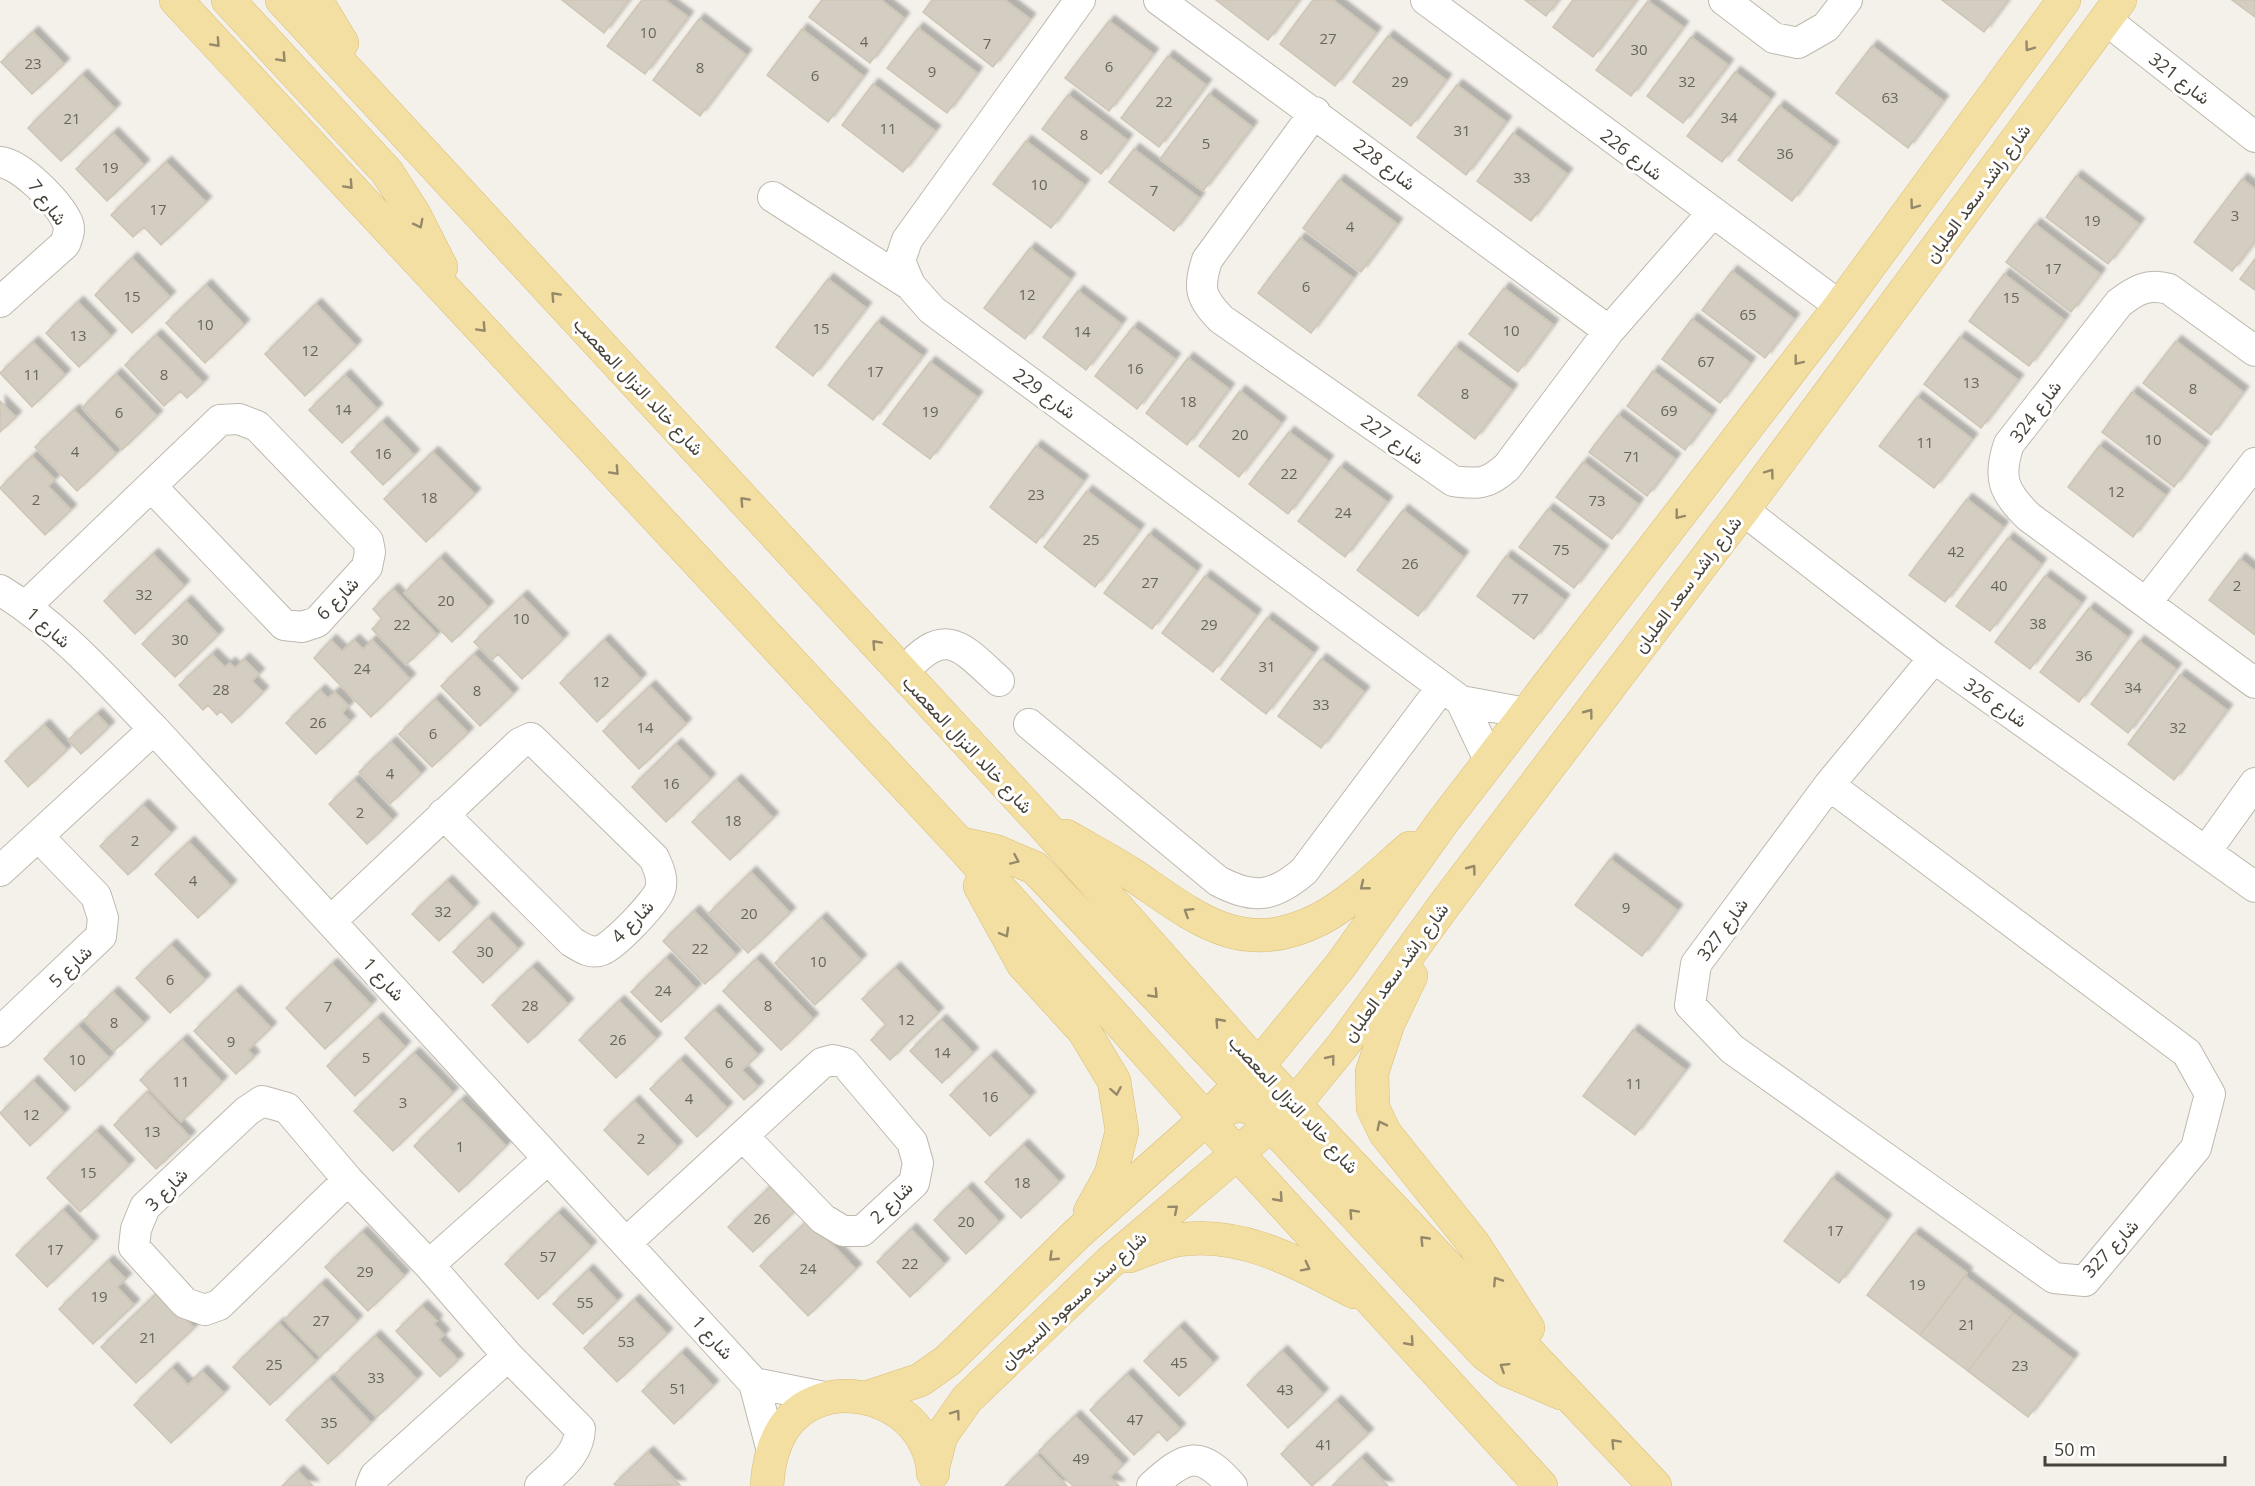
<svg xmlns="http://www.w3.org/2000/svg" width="2255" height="1486" viewBox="0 0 2255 1486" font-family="'Open Sans',Vazirmatn,sans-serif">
<defs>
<filter id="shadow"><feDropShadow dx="5.5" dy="-5.5" stdDeviation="1.5" flood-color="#0004"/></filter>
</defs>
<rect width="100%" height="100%" fill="#f4f1eb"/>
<path fill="#d4cdc1" stroke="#cec5b5" stroke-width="1.5" filter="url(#shadow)" d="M562 0H629L604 33Z
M642 0H665L688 17 645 74 607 46Z
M822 0H881L904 18 870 63 809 17Z
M932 0H1005L1030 19 993 67 923 12Z
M1216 0H1299L1268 40Z
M1313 0H1333L1376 33 1335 86 1280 44Z
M1525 0H1558L1546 16Z
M1573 0H1636L1593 57 1553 27Z
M1942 0H2008L1984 32Z
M2232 0H2255V17Z
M1648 1 1683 27 1631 96 1596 70Z
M699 19 746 55 700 116 653 80Z
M1109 21 1153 54 1109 111 1065 78Z
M918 28 977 73 947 113 887 68Z
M802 29 863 76 828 122 767 75Z
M33 32 64 64 32 94 1 62Z
M1388 36 1446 80 1411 126 1353 82Z
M1691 37 1728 65 1683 123 1647 96Z
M1872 46 1943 101 1908 148 1836 93Z
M1168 56 1206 85 1159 147 1121 118Z
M1735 72 1770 99 1722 162 1687 136Z
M82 75 115 109 61 161 28 128Z
M873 84 935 131 903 172 842 125Z
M1457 85 1506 122 1466 175 1417 137Z
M1209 94 1252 127 1203 191 1160 159Z
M1068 95 1127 140 1101 174 1042 129Z
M1779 106 1833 147 1792 201 1738 160Z
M113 133 144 165 107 201 76 169Z
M1513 133 1567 174 1531 221 1477 181Z
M1026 141 1084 185 1051 228 993 184Z
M1134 149 1199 198 1174 231 1109 182Z
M166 162 206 202 161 245 144 227 133 237 111 215Z
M2076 176 2139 224 2108 264 2046 217Z
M2242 179 2255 189V241L2232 271 2194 242Z
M1339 180 1397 224 1361 272 1303 228Z
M2035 224 2100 274 2071 312 2006 262Z
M1300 238 1353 278 1311 333 1258 293Z
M1030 248 1070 279 1025 339 984 308Z
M132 258 170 297 132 333 95 295Z
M2255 259V290L2240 279Z
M1732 271 1794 319 1765 358 1702 310Z
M2004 274 2064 320 2029 366 1969 321Z
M828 279 866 308 813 376 776 347Z
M206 285 244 325 205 363 166 323Z
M1504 288 1553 325 1518 372 1469 334Z
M1078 291 1121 324 1086 370 1043 337Z
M78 302 111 336 79 367 46 333Z
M316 304 356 346 305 396 265 354Z
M1692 319 1750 363 1720 403 1662 359Z
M877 322 922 356 873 420 828 385Z
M1133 327 1175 359 1137 409 1095 376Z
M156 335 203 383 187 398 180 391 164 406 125 365Z
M1960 337 2018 380 1981 428 1924 384Z
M2176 341 2243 392 2211 435 2143 383Z
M33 342 65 375 32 407 0 373Z
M1455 347 1512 390 1475 439 1418 395Z
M1188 358 1229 389 1187 445 1146 413Z
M930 362 977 397 930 459 883 424Z
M1653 371 1711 415 1685 450 1627 406Z
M116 374 157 416 122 450 82 408Z
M345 375 377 409 342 443 309 410Z
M1240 391 1281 423 1239 477 1199 446Z
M2132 392 2204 447 2174 487 2102 432Z
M1917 397 1972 439 1934 488 1879 446Z
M0 401 16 417 0 432Z
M74 410 116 454 77 491 35 447Z
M1618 415 1675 459 1647 496 1589 452Z
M382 422 414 455 383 485 351 452Z
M1289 432 1328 461 1288 514 1249 484Z
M1036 446 1083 481 1036 543 990 507Z
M2099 446 2165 495 2133 537 2068 487Z
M433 452 475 494 426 542 384 499Z
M32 456 55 480 48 486 71 510 45 535 0 488Z
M1583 462 1638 504 1612 539 1556 497Z
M1340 467 1387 502 1345 557 1298 521Z
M1087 491 1139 530 1095 587 1044 547Z
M1967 499 2003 527 1945 602 1909 575Z
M1548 509 1603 551 1574 588 1519 547Z
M1403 510 1463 557 1418 616 1357 570Z
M1149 534 1196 571 1152 629 1104 593Z
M2008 538 2041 564 1990 631 1956 606Z
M153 554 184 586 135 634 104 601Z
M1506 556 1564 600 1534 639 1477 596Z
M440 558 488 607 452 642 404 593Z
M2240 559 2255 571V635L2209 600Z
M1205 576 1256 615 1213 672 1162 633Z
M2045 576 2081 603 2030 669 1995 642Z
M393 589 437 635 406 665 372 629 382 619 373 609Z
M522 596 563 639 522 679 498 654 492 660 474 642Z
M186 601 218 635 175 677 142 644Z
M2089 608 2127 637 2079 702 2040 672Z
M1267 618 1313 653 1266 714 1221 679Z
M331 640 342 651 354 640 363 649 372 640 410 679 371 717 314 658Z
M604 640 641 679 597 722 560 683Z
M2139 641 2176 669 2128 733 2091 704Z
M212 654 225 667 230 663 235 668 244 659 259 674 252 681 263 692 232 723 221 711 217 715 208 705 203 710 179 685Z
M474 654 513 694 480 726 441 686Z
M1321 659 1364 692 1321 748 1278 716Z
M2180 675 2227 710 2174 780 2128 744Z
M650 686 686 724 639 769 603 731Z
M320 690 328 698 335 692 349 706 342 713 350 721 316 754 286 723Z
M435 699 468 733 432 767 399 734Z
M97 714 109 727 81 754 68 740Z
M44 725 67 750 28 787 5 761Z
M391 742 421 774 390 804 359 772Z
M676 744 710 779 666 822 632 787Z
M354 780 392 820 367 844 329 804Z
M736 780 773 818 730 860 692 822Z
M143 805 171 833 128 875 100 846Z
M189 842 231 886 198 918 155 874Z
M1610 859 1677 910 1642 956 1575 905Z
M751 872 790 913 748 953 709 913Z
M447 881 473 908 439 941 412 914Z
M694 911 736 955 705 984 663 941Z
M488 918 518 949 483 983 453 952Z
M821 918 861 960 815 1005 775 963Z
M171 945 205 980 170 1013 136 978Z
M666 958 696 989 661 1022 631 992Z
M756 959 813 1019 781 1050 723 991Z
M332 964 371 1005 325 1049 286 1008Z
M532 967 568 1004 528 1043 492 1005Z
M895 968 938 1013 890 1060 871 1040 886 1025 862 999Z
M235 991 271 1028 248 1050 254 1057 236 1074 194 1031Z
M113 992 144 1023 114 1051 84 1020Z
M619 1001 656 1039 616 1078 579 1040Z
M714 1010 758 1055 742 1070 758 1087 744 1100 685 1038Z
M377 1018 405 1047 355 1096 327 1066Z
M941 1020 973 1053 942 1083 910 1051Z
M78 1026 109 1058 75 1091 44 1059Z
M1633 1030 1685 1070 1635 1135 1583 1096Z
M182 1040 222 1082 181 1122 140 1080Z
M414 1053 453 1093 393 1151 354 1111Z
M990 1056 1030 1097 990 1136 950 1095Z
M680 1060 727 1108 697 1137 650 1089Z
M33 1081 64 1113 30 1146 0 1113Z
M147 1092 190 1137 156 1169 114 1125Z
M461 1100 506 1146 459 1192 414 1146Z
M634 1101 677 1147 648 1175 604 1130Z
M96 1131 129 1165 80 1212 47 1178Z
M1023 1145 1059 1182 1021 1218 985 1182Z
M1832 1178 1886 1220 1839 1283 1784 1241Z
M772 1185 796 1210 753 1252 728 1227Z
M967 1188 999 1222 966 1254 934 1220Z
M63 1210 93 1242 47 1287 16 1255Z
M558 1213 591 1247 538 1299 505 1264Z
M808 1220 856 1269 808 1316 760 1266Z
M911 1229 944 1264 910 1297 877 1262Z
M362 1232 404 1276 368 1311 325 1267Z
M1914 1233 1967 1273 1920 1335 1867 1295Z
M108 1261 126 1279 117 1287 134 1305 93 1344 59 1309Z
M588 1270 617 1301 583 1334 553 1304Z
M1965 1276 2013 1313 1968 1371 1920 1335Z
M321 1284 357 1321 320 1357 284 1320Z
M159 1291 194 1328 136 1383 101 1347Z
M634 1300 667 1334 617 1382 584 1348Z
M422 1306 437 1321 434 1324 444 1335 439 1340 458 1360 440 1377 396 1331Z
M2013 1313 2073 1359 2028 1417 1968 1371Z
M279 1323 316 1361 270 1405 233 1367Z
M1179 1327 1213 1363 1179 1396 1144 1361Z
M375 1336 417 1379 377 1417 335 1374Z
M1282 1351 1323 1394 1288 1428 1247 1385Z
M681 1353 713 1386 674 1424 642 1391Z
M172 1368 188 1385 202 1371 224 1393 171 1443 134 1405Z
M1127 1374 1180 1429 1167 1441 1158 1431 1134 1455 1090 1410Z
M329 1379 371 1423 328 1464 286 1420Z
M1336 1401 1368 1434 1312 1486 1281 1454Z
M1075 1416 1123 1465 1110 1477 1119 1486H1073L1039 1451Z
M648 1452 680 1485 616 1486 614 1484Z
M1037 1455 1067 1486H1005Z
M1361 1458 1388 1486H1332Z
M298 1471 313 1486H282Z"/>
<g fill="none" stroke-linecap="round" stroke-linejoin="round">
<defs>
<path id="minor" d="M1080 0 907 240 900 261 910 285 932 310 1461 701 1526 713
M1159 0 1609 331
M1426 0 1840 306
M1724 0 1774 38 1798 43 1826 27 1847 0
M2105 19 2255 137
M1315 112 1207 260C1198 289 1200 297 1221 319L1453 481C1479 484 1487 485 1507 467L1609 331 1712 213
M0 162C21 164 58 202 67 221 71 229 68 236 65 244L0 302
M773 197 910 285
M2255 351 2169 289C2148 283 2136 290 2119 303L2009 444C1997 478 2004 493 2029 517L2255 683
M1743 510 1934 658 2255 887
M0 590C59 626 106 680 154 729L754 1383 772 1451
M2146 603 2255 463
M26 606 220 420 239 419 257 426 368 541 370 552 367 567 317 622 302 627 284 625 152 487
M903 673C945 624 960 645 999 681
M1461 701 1490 762
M1029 724 1218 881C1254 900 1274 897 1304 871L1442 687
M1829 785 2187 1053 2210 1094 2196 1148 2085 1281 2054 1278 1732 1049 1690 1005 1696 964 1829 785 1934 658
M2207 850 2255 783
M0 871 154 729
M331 921 520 743 531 738 654 858C658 867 664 879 660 890 656 902 615 945 602 950 591 955 581 947 572 942L443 814
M0 1032 101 936 103 918 96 896 38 836
M348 1180 219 1305 205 1310 185 1303 134 1247 136 1229 145 1207 247 1111 262 1101 287 1108 348 1180 429 1265 508 1356 580 1429C579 1455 558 1469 540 1486
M627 1242 822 1063 833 1060 845 1063 912 1142 918 1163 914 1183 862 1231H843L823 1219 743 1136
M429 1265 548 1159
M754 1383 829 1398
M371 1486 375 1476 508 1356
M1152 1486C1186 1455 1200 1449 1232 1486"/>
<path id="major" d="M176 0 959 843 1206 1119 1541 1486
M228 0 387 172 414 214 441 267
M282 0 1041 822 1258 1066 1655 1486
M316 0 342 43
M1066 836C1088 849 1112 861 1133 875 1196 918 1242 959 1320 919 1352 902 1382 872 1410 848
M959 843 995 851 1035 868 1255 1100
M980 886 1023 964 1084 1031 1114 1081 1122 1131 1111 1174 1090 1212
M1411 976 1388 1024 1372 1072 1373 1108 1385 1133 1473 1243 1528 1328
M1207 1118C1229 1108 1239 1099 1261 1114L1485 1354 1507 1370 1561 1393
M1129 1256C1144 1251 1161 1243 1177 1240 1242 1230 1298 1263 1354 1292
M869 1397 920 1380 947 1361 1078 1233 1206 1119 1258 1066 1341 965 1442 823 1840 306 2064 0
M933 1467 941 1436 967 1399 1110 1262 1294 1105 1343 1045 1445 904 1743 510 2120 0
M767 1486C768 1465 772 1447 783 1429 815 1380 890 1389 920 1434 927 1445 933 1459 933 1473"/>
</defs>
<use href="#minor" stroke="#beb9ae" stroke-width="32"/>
<use href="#major" stroke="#d8bd74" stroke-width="34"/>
<use href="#minor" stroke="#fff" stroke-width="30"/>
<use href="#major" stroke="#f4dfa3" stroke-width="33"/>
</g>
<defs><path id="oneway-chevron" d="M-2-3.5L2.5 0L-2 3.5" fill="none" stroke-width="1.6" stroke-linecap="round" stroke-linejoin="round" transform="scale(1.5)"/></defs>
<g stroke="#958969">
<use href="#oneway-chevron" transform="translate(216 43) rotate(47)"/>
<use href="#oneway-chevron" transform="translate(2029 47) rotate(126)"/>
<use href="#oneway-chevron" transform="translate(282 58) rotate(47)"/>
<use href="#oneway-chevron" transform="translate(349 185) rotate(47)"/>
<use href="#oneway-chevron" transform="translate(1914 205) rotate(126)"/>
<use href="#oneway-chevron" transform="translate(419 224) rotate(63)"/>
<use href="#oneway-chevron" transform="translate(555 296) rotate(-133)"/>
<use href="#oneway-chevron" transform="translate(482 328) rotate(47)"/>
<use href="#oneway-chevron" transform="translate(1798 361) rotate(128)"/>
<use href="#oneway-chevron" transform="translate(615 471) rotate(47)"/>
<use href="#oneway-chevron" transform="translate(1770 473) rotate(-54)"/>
<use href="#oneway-chevron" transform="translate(744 501) rotate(-133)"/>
<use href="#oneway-chevron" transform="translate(1679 515) rotate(128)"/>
<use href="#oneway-chevron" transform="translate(876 644) rotate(-133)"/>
<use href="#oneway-chevron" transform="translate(1589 713) rotate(-53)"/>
<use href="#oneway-chevron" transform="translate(1015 860) rotate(24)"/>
<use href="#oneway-chevron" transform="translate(1472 869) rotate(-53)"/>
<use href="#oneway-chevron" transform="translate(1364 886) rotate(141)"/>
<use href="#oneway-chevron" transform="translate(1188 912) rotate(-148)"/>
<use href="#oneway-chevron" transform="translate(1005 933) rotate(60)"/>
<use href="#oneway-chevron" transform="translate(1154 994) rotate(46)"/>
<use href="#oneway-chevron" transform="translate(1219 1022) rotate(-132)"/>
<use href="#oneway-chevron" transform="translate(1331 1059) rotate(-51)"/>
<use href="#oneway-chevron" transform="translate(1116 1091) rotate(80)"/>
<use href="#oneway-chevron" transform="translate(1381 1125) rotate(-116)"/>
<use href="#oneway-chevron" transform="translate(1279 1198) rotate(48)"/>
<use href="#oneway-chevron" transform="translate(1174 1209) rotate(-40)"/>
<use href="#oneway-chevron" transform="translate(1353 1213) rotate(-133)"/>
<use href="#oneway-chevron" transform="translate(1424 1240) rotate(-134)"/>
<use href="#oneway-chevron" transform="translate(1053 1257) rotate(136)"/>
<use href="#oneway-chevron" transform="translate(1306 1267) rotate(27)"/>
<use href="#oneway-chevron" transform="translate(1497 1281) rotate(-123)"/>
<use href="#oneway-chevron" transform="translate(1410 1342) rotate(48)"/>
<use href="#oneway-chevron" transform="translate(1504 1367) rotate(-148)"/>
<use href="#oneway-chevron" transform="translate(956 1414) rotate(-54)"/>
<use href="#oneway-chevron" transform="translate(1615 1443) rotate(-133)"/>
</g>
<g text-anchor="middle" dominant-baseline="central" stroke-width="6" stroke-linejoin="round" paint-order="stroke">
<g font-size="15" fill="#6a655b">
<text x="648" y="32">10</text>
<text x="1328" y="38">27</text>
<text x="864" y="41">4</text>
<text x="987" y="43">7</text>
<text x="1639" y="49">30</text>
<text x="33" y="63">23</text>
<text x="1109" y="66">6</text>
<text x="700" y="67">8</text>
<text x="932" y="71">9</text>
<text x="815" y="75">6</text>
<text x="1400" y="81">29</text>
<text x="1687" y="81">32</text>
<text x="1890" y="97">63</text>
<text x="1164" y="101">22</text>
<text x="1729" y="117">34</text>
<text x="72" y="118">21</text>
<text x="888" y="128">11</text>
<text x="1462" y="130">31</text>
<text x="1084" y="134">8</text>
<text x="1206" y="143">5</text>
<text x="1785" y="153">36</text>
<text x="110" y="167">19</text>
<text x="1522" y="177">33</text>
<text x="1039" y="184">10</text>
<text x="1154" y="190">7</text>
<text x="158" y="209">17</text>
<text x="2235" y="215">3</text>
<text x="2092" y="220">19</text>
<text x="1350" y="226">4</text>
<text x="2053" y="268">17</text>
<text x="1306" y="286">6</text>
<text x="1027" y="294">12</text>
<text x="132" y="296">15</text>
<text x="2011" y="297">15</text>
<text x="1748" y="314">65</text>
<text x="205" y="324">10</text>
<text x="821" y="328">15</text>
<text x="1511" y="330">10</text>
<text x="1082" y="331">14</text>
<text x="78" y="335">13</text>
<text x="310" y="350">12</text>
<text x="1706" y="361">67</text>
<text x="1135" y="368">16</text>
<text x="875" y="371">17</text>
<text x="32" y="374">11</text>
<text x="164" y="374">8</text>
<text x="1971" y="382">13</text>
<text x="2193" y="388">8</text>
<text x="1465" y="393">8</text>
<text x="1188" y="401">18</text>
<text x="343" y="409">14</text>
<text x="1669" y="410">69</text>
<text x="930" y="411">19</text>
<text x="119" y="412">6</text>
<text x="1240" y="434">20</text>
<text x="2153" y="439">10</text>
<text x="1925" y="442">11</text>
<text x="75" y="451">4</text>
<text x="383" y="453">16</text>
<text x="1632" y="456">71</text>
<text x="1289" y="473">22</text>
<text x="2116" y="491">12</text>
<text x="1036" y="494">23</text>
<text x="429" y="497">18</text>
<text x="36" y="499">2</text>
<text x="1597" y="500">73</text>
<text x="1343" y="512">24</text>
<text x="1091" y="539">25</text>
<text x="1561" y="549">75</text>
<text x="1956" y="551">42</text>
<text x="1410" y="563">26</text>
<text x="1150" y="582">27</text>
<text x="1999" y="585">40</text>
<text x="2237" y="585">2</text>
<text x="144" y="594">32</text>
<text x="1520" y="598">77</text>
<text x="446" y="600">20</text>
<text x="521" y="618">10</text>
<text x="2038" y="623">38</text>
<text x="402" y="624">22</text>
<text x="1209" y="624">29</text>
<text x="180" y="639">30</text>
<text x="2084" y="655">36</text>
<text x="1267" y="666">31</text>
<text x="362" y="668">24</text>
<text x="601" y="681">12</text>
<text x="2133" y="687">34</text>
<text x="221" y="689">28</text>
<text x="477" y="690">8</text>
<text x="1321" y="704">33</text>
<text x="318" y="722">26</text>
<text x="645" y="727">14</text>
<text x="2178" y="727">32</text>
<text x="433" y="733">6</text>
<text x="390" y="773">4</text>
<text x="671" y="783">16</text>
<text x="360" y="812">2</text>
<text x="733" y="820">18</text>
<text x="135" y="840">2</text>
<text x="193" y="880">4</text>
<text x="1626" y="907">9</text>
<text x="443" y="911">32</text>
<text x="749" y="913">20</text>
<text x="700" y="948">22</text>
<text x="485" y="951">30</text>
<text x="818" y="961">10</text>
<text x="170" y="979">6</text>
<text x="663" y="990">24</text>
<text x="530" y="1005">28</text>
<text x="768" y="1005">8</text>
<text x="328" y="1006">7</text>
<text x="906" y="1019">12</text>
<text x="114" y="1022">8</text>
<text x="618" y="1039">26</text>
<text x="231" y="1041">9</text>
<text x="942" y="1052">14</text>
<text x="366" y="1057">5</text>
<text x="77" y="1059">10</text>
<text x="729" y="1062">6</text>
<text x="181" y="1081">11</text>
<text x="1634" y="1083">11</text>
<text x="990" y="1096">16</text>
<text x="689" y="1098">4</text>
<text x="403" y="1102">3</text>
<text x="31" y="1114">12</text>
<text x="152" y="1131">13</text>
<text x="641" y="1138">2</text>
<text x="460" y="1146">1</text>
<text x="88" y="1172">15</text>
<text x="1022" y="1182">18</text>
<text x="762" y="1218">26</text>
<text x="966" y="1221">20</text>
<text x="1835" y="1230">17</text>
<text x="55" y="1249">17</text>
<text x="548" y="1256">57</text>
<text x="910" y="1263">22</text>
<text x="808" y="1268">24</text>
<text x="365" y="1271">29</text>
<text x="1917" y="1284">19</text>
<text x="99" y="1296">19</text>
<text x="585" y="1302">55</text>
<text x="321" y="1320">27</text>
<text x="1967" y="1324">21</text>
<text x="148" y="1337">21</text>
<text x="626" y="1341">53</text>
<text x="1179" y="1362">45</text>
<text x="274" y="1364">25</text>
<text x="2020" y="1365">23</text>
<text x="376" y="1377">33</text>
<text x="678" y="1388">51</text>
<text x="1285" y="1389">43</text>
<text x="1135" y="1419">47</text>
<text x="329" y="1422">35</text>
<text x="1324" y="1444">41</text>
<text x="1081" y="1458">49</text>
</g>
<g font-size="18" fill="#474239" stroke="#fff">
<text transform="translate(2180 78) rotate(38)">شارع 321</text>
<text transform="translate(1632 154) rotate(37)">شارع 226</text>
<text transform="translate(1385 164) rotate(37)">شارع 228</text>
<text transform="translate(1977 193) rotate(-54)">شارع راشد سعد العلبان</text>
<text transform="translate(48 202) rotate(53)">شارع 7</text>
<text transform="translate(639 386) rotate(47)">شارع خالد النزال المعصب</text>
<text transform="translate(1045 393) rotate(36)">شارع 229</text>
<text transform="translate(2035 411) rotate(-53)">شارع 324</text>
<text transform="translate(1393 439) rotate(35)">شارع 227</text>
<text transform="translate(1687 584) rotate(-53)">شارع راشد سعد العلبان</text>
<text transform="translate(337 598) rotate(-46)">شارع 6</text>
<text transform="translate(49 627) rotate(41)">شارع 1</text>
<text transform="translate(1996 702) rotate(35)">شارع 326</text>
<text transform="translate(968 744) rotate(47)">شارع خالد النزال المعصب</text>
<text transform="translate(632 921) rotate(-46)">شارع 4</text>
<text transform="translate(1722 929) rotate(-54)">شارع 327</text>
<text transform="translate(70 966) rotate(-44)">شارع 5</text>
<text transform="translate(1395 972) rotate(-54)">شارع راشد سعد العلبان</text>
<text transform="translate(384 979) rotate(47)">شارع 1</text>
<text transform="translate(1294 1104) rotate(47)">شارع خالد النزال المعصب</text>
<text transform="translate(166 1189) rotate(-46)">شارع 3</text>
<text transform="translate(891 1202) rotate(-45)">شارع 2</text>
<text transform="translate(2110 1248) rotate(-47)">شارع 327</text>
<text transform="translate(1073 1300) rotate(-43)">شارع سند مسعود السيحان</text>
<text transform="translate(713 1337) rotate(48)">شارع 1</text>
</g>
</g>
<path d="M2045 1456v9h180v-9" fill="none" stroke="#474239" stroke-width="3"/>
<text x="2054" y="1456" font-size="18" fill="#474239" stroke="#ffffff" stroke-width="4.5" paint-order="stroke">50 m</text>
</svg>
